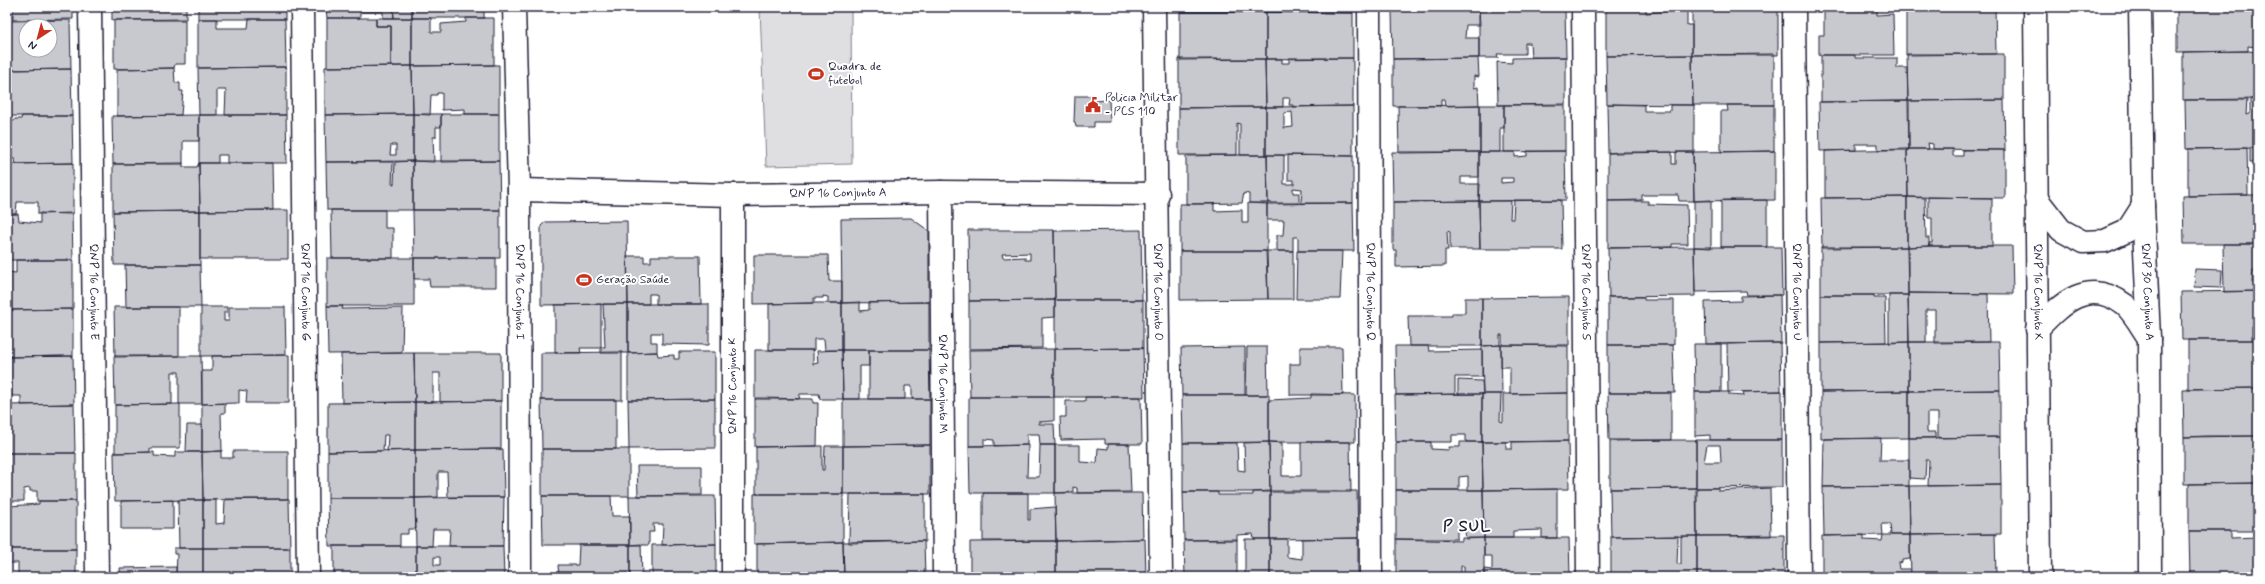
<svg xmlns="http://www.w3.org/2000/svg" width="2265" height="584" viewBox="0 0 2265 584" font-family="Mynerve,sans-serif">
<rect width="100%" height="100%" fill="#fff"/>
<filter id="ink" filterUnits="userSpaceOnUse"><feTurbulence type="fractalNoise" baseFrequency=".025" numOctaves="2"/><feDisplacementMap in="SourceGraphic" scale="8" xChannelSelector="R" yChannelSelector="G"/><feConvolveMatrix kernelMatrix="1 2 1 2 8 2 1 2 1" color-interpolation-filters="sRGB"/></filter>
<g filter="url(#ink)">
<path fill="#dfdfe2" stroke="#80808e" d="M760 7H851L852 164 766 166Z"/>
<path fill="#c8c8cf" stroke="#22223b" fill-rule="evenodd" d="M7 7H10V21H7Z
M13 7H73V19L13 20Z
M112 7H186V19L112 20Z
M198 7H285V19H198Z
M326 7H393L394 18H383V12H360V18H327Z
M393 7H412V18H394Z
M412 7H484V18H412Z
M1180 7H1266V12H1180Z
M1266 7H1353V13L1266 12Z
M1392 7H1468V10H1392Z
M1505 7H1559V9H1505Z
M1692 7H1778V55H1692Z
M1824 7H1877V15L1893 14 1894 55H1819V35H1824Z
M1906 7H1995L1996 54 1906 55Z
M2177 7H2258L2256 47 2248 46V51L2177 52Z
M1606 8H1646V13L1687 10V25H1692V55L1606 56Z
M1479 9 1480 25H1466L1465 38H1479V58L1393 59 1392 10Z
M1479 9H1565L1566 57H1531L1530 43H1525V54H1497L1498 58H1479Z
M1180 12H1266V59L1180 60Z
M1266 12 1353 13V58L1266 59Z
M327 18H376V26H391V66L327 67Z
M376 18H412V66H391V26H376Z
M412 18H431V32H441V24L466 22V18H494V65L412 66Z
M198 19H217V28H248L249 19H285L286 67 198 68Z
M70 20 71 69 7 70V21ZM26 26H50V50H26Z
M114 20H185V64H175L174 68 114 69Z
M2248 51 2258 52V99L2183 100V52Z
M1774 54V105H1693L1692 55Z
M1907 54H2004V100L1908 101Z
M1692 55 1693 105 1607 104 1606 56Z
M1821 55H1855V58H1897V68H1907L1908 101 1821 102Z
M1566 57V104L1498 105 1497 62 1512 63V58Z
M1289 58H1353V106L1293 107V105H1289L1290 98H1283V107H1266L1265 59H1282V63H1289Z
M1478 58 1479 77 1474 76V88L1478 87 1479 105 1445 106 1444 99H1441V106H1393V59Z
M1179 59H1265L1266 107 1179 108Z
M494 65H499V114H465V109L442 110V93H437V95H431L430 115 413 114 412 66Z
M412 66 413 114 325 115V67Z
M286 67V115H225L226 90H217V115H199L198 68Z
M174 68 175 83H180V91H183L181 115 117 116V69Z
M71 69 72 116H7V70Z
M1075 96H1094V101L1109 100 1110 122H1094V127H1076L1075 122H1074Z
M2250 99H2258L2257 148 2186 149 2185 100H2247L2246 115 2250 114Z
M2004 100 2005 150 1933 149V144L1928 143 1929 149H1909V101Z
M1908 101 1909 150H1878V144H1856V150L1820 151 1819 102Z
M1607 104 1644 105V111H1670V105H1694V152L1608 153Z
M1480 105H1504V128H1500V152H1480Z
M1480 105V152L1399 153 1398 106Z
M1504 105H1565V151L1504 152Z
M1727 105H1774V151L1721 152V111H1728Z
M1353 106V156L1266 155V107ZM1292 112 1293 127 1284 128V113Z
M1241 107H1266V155H1240V124L1237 123V155H1179V108Z
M413 114V161L326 162 325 115ZM391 145H396V155H390Z
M413 114H441V127H436V137H433L434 162 413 161Z
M441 114H499V161L441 162Z
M199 115H286L287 163H227V155H218V163H199Z
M199 115V141H183V164H113L112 116Z
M22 116H72L73 163 16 164 15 159H7V121H14L15 119H21Z
M2247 148 2248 195 2188 196V149Z
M2250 148H2258V162H2250Z
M1907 149 1908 197 1825 198V151Z
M1907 149H1953V156H1963V150H2005V198L1908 197Z
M1527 151H1565L1566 200 1479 201V152H1515V157L1527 156ZM1501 178H1513V182L1501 183Z
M1775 151V200L1694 201 1693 152Z
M1392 152H1479V177H1461V184H1480L1479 201 1393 202Z
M1618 152H1672V164H1676V152H1693L1694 201H1679L1678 195H1642V200L1608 201V153Z
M1237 155H1267L1268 203H1249V194L1244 193 1242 203 1186 204V156Z
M1267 155H1284V184H1294V180H1288V155L1353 156V203H1301L1302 189 1293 188V193H1299V203H1268Z
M413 161V210H327L326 162H393L392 184H394L395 162Z
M413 161H499L500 210H413Z
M73 163V213L38 214V202H17L16 214H7V164Z
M183 163V167H197L199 163 200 211 113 212V164Z
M199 163H272L273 210 200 211Z
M2248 195H2258V244H2184L2183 196Z
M1907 197V247L1822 248 1821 198Z
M1907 197 1925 198 1926 238H1929V246L1907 247Z
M1928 197 1992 198V246H1929V243H1932V218H1928Z
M1514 200H1561L1562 249H1480L1479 201H1511L1510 219H1513Z
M1711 200V248L1694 247V201Z
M1721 200H1767V247H1721Z
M1479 201 1480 249H1450V232L1447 231 1448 250H1445V266L1396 267V250H1393V202Z
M1608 201H1648V204L1687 205 1688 244H1672V247L1608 248Z
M1248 203 1267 204V251H1180V204H1214V211L1242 210V223H1248Z
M1353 203 1354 251H1298V237H1293V251H1277V235H1283L1284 220H1267V204Z
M273 210H288V259H200V211Z
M331 210H385V228H393V258H332Z
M413 210H500V258H414Z
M200 211V265H114L113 212Z
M40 213 72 214 73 260H7V214H18L19 221 40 223Z
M911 218 929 231V302L842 303 841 219Z
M627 221 628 304 541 305V226L545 222Z
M968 230H1054L1055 300 969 301ZM1030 253V260H1025V257L1003 258 1002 254Z
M1141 230 1142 300H1055L1054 231Z
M2223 244H2258V270H2253L2252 282 2258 283V291L2224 292Z
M1929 246H2012L2013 294 1908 293V247Z
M1694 247 1695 296 1609 297 1608 248Z
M1694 247H1781L1782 295H1747L1746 291 1695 292Z
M1907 247 1908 295H1821V247Z
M1180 251H1266L1268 299 1180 300Z
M1267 251H1293V299H1268Z
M1297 251H1342L1340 299H1296Z
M754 255H828L829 281H842V303H828V297L823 296V298H814V303L754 304Z
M627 256H644V262H651V256H700L701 304H656V294H649V304H628Z
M327 258H414V306H327Z
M414 258H496V287H430L429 279H414Z
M16 260H73V309L7 310V272L16 273Z
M125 265H200L201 307H126Z
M2195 269 2222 270 2221 288 2194 287Z
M2258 291V326H2252V340H2182L2181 292Z
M1908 293 1988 294 1989 342 1935 343V310H1926V342H1909Z
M1780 295 1781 343 1706 344 1705 302 1741 301V296Z
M1821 295H1874V298H1885L1886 342 1821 343Z
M1889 295H1908L1909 342 1889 343Z
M1565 297H1569V345H1502V335H1500V345L1482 346V298Z
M1608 297H1644V300H1674V345H1608Z
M1465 298H1482V346H1409L1408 316H1452V313H1465Z
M1055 300V317L1042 318V348L969 349V301Z
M1055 300H1143V348L1055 349Z
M860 302V311L869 310V303L929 302V350H842V303Z
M814 303H842V350H825L824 339H814V350H769V304Z
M601 304V348H580L581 353H555V305Z
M603 304H628V353H601V347H605Z
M628 304H709V345L662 344V333H651V342H657V352L628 353Z
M327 306H343L342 309 403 308 402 353 328 354Z
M114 307H179V356L115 357Z
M201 307H227V312H224V321H229V307H285L286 355 201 356Z
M73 309V356L7 357V310Z
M2188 340H2258V388L2188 389Z
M1909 342V391L1821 392V343Z
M1909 342H1999L2000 390 1909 391Z
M1769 343H1780L1781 391 1728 392 1727 344Z
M1694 344H1721V392H1695Z
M1501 345 1502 394H1483L1482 346Z
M1501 345 1568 346V393L1510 394V367H1501Z
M1608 345H1673L1675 393H1608Z
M1395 346H1428L1429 351 1482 350V377H1455V394L1396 395Z
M1245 347V395H1182L1181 348Z
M1247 347H1267L1268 395H1246Z
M1300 347H1342L1343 395H1290V364H1300Z
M1143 348 1144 397H1054V349Z
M1054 349V397H970L969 350Z
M755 350H813V364L818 363 817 351 842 350 843 399H820L819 394H800L799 399H755Z
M842 350H869V366H860V399H843Z
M869 350H929L930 399H912V386H905V399H869Z
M622 352V400H541V353Z
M657 352 658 356 674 355V359H679V352H715V399L628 400V353Z
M402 353H414L415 402 342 403 341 354Z
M414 353H501V401L440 402V373H433V402H415Z
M289 355V403H246L247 391 239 390V403L202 404V371H212V356Z
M73 356 74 404 21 405V396H12L10 382H7V357Z
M201 356 202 404H179V372H172V404L115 405 114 356Z
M1458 380 1482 381 1483 394H1458Z
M2258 388V436L2184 437 2183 389Z
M2000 390V437L1938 438V413H1927V432H1936V438H1909V391Z
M1782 391V440H1710V435L1695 436V392H1729V395L1744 396 1743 392Z
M1909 391V438L1821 439V392Z
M1568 393V441L1482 442V394H1501L1500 421 1503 422V394Z
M1608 393H1671V440H1609Z
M1311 394 1355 395V442H1269V400L1311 398Z
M1482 394V442H1466V435H1452V442H1396L1395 395Z
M1182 395H1269V442L1183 443Z
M969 397H1054V421L1039 422V424H1054L1055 445H1040L1039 434H1027V445L994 446V440L984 439V446H969Z
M1085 397H1141L1142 444H1105V439L1061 440 1060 417H1066V401H1085Z
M757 398 813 399V403H818L817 446 755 447V399Z
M715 399V448L629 449 628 400Z
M843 399H930V445L843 446Z
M541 400H616V449H542Z
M501 401V449L415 450V402Z
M415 402V450L387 451 388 435H384L383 451 328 452V403Z
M225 403V413H221L222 451 202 452V404Z
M74 404 75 453H7V405Z
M180 404V448H150V452L115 453V405Z
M187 425H202V452H186Z
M2206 436H2258V483L2184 484V437Z
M2000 437 2001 485 1928 486 1929 460H1926L1925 479 1909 478V438Z
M1881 438 1880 460H1909V486L1823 487 1824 439Z
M1671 440H1696V488L1610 489V441Z
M1696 440H1782V487L1696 488ZM1707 445H1720L1721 462H1704Z
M1568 441 1569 489 1483 490 1482 442H1506V449H1512V442Z
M1269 442 1270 492H1183V443H1237L1238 470 1245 471 1244 443Z
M1269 442 1282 443V476H1301V442H1350L1351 492H1270Z
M1398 442H1431V449L1449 450V447H1460V442H1482L1483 490H1468V476L1459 477V490H1396V443Z
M1108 444H1129L1131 492 1077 493V488L1073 487V492L1055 493V445H1080V462L1097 463 1098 448 1108 449Z
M930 445V494H843V446Z
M1028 445 1027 477H1039L1040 445H1055V493H970L969 446Z
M817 446H822V470H824L825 446H843V494H756V447Z
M503 449 504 497H448L447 472H438V497L415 498V450Z
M542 449H629V496H542Z
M415 450V498H328V452Z
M221 451V458H233V451H288V499L203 500 202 452Z
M154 452V456L175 457V452H202L203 500 115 501 114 453Z
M7 453H76V501H37V491H30V488L24 489V501H7Z
M637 466H702V495L638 496Z
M2258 483V531H2189V484Z
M2001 485V534L1910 535 1909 486Z
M1909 486 1910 535H1891L1890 524H1882L1883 535 1824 536 1823 487Z
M1696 488 1697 536 1611 537 1610 489Z
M1697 488H1718V491L1770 488 1771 536H1697Z
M1557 489V538H1542V530L1513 531V538H1484L1483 490Z
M1396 490H1483L1484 538 1466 539 1465 531H1457V539H1396Z
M1270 491H1357L1358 538 1270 539Z
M1270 491V539H1254L1253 534 1237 535V540H1184L1183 492H1218V495H1253V492Z
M983 493H1028V520H1030V509L1055 507 1056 541H983Z
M1055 493H1142L1143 539 1056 541Z
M754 494H843V542L754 544Z
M850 494H925V541L849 543Z
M542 496H611L612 516H630V545H543Z
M629 496H715L716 544 662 545 663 524H653L654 532H649V545H630Z
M504 497 503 546H449L450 529H433L432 546H416L415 498Z
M328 498H415L416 529H408V534H400V546H329Z
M225 499H289L290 548H203V500H216V524L224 523Z
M173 500V529H121V501Z
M178 500H203V548H179Z
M39 501H76V549H7V515H9V506L39 504Z
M2189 531H2231V538L2258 537V577H2190Z
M1995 534 1996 577H1911L1910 535Z
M1784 535V577H1697V536Z
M1864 535V540L1882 541 1883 535H1910V559L1902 560V563L1898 562 1899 569H1910L1911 577H1822V536Z
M1678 536 1677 564H1681V536H1697V577H1611V537Z
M1358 538V577H1270V539H1287V557L1302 559V539Z
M1462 538H1484V577H1464V566H1461V577H1396V539L1462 541Z
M1484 538H1569L1570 577H1484V569L1492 570V556H1484Z
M1145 539 1146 577H1056V541Z
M1237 539V577H1185L1184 540Z
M1245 539H1270V577H1245Z
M924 541 925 577H844L843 542Z
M1056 541V577H970V542Z
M843 542 844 577H757V544Z
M641 544 642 577H645H630V545Z
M716 544V577H652V545Z
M579 545H630V577H559L558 565H578Z
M334 546H416V577H334Z
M416 546H503L504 577H416ZM434 557H440V565H434Z
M174 548H203V577H176L177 554H174Z
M203 548H290V577H229V575L203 577Z
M7 549H76V577H22L18 575V563H7V577Z
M176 567V577H121L120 568Z"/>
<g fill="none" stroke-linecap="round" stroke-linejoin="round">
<defs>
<g id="street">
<path id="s1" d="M90 7 97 577"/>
<path id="s2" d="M302 7 308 577"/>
<path id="s3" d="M514 7 519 190 520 577"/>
<path id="s4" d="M1154 7 1161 577"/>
<path id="s5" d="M1369 7 1371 577"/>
<path id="s6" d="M1583 7 1588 577"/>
<path id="s7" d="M1794 7 1799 577"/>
<path id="s8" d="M519 190 733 195 941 192 1158 194"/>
<path id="s9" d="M941 192 944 577"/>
<path d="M733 577V195"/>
</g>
<g id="secondary">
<path id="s10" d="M2035 7 2040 577"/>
<path id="s11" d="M2140 7 2143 206 2149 338 2150 577"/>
<path d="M2036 198 2061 230 2083 242 2105 241 2127 231 2143 206"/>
<path d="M2037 329C2062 303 2088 277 2125 305 2134 313 2142 328 2149 338"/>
</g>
</defs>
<use href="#street" stroke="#22223b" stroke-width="25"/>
<use href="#secondary" stroke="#22223b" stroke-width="25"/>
<use href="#street" stroke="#fff" stroke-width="22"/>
<use href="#secondary" stroke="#fff" stroke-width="22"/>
</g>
</g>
<defs>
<symbol id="stadium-bare" viewBox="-9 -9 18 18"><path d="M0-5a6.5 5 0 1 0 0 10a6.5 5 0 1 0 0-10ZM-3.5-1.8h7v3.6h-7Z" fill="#c8321e" stroke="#fff" stroke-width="2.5" paint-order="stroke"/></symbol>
<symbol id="civic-bare" viewBox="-9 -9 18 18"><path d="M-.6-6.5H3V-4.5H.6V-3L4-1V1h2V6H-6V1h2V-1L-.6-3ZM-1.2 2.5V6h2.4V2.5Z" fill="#c8321e" stroke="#fff" stroke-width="2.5" paint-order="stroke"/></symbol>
</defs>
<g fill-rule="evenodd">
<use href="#stadium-bare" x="805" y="63" width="22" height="22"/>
<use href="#civic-bare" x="1082" y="94" width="22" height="22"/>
<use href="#stadium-bare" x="573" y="269" width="22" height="22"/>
</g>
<g text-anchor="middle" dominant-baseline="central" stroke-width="4" stroke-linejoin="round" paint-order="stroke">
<g font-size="12" fill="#22223b" stroke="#fff" text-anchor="start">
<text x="828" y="67">Quadra de<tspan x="828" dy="14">futebol</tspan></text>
<text x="1105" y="98">Policia Militar<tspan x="1105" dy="14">- PCS 110</tspan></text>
<text x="596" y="280">Geração Saúde</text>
</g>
<g font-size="12" fill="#22223b" stroke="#fff">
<text stroke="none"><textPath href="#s8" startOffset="319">QNP 16 Conjunto A</textPath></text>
<text stroke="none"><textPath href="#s1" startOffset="285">QNP 16 Conjunto E</textPath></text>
<text stroke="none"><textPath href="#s2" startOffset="285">QNP 16 Conjunto G</textPath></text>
<text stroke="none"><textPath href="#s3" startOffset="285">QNP 16 Conjunto I</textPath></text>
<text stroke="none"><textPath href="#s4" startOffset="285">QNP 16 Conjunto O</textPath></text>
<text stroke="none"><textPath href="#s5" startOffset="285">QNP 16 Conjunto Q</textPath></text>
<text stroke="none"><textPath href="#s6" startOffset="285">QNP 16 Conjunto S</textPath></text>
<text stroke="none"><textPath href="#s7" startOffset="285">QNP 16 Conjunto U</textPath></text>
<text stroke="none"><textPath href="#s10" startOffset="285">QNP 16 Conjunto X</textPath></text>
<text stroke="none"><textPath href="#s11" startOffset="285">QNP 30 Conjunto A</textPath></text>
<text stroke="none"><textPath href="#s9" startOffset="192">QNP 16 Conjunto M</textPath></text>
<text transform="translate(733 386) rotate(-90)">QNP 16 Conjunto K</text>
</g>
<g font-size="16" font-weight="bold" letter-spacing="1" fill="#22223b" stroke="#fff">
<text x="1467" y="526">P SUL</text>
</g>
</g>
<rect width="2265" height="584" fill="none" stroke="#fff" stroke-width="24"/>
<rect x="12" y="12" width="2241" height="560" fill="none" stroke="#22223b" stroke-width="1.5" filter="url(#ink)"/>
<g transform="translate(38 38) rotate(216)"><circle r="19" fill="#ffffff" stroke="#a7a7b1"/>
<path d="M0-3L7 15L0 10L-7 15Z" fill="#c8321e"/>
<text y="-6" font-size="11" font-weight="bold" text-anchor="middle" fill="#22223b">N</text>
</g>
</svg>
